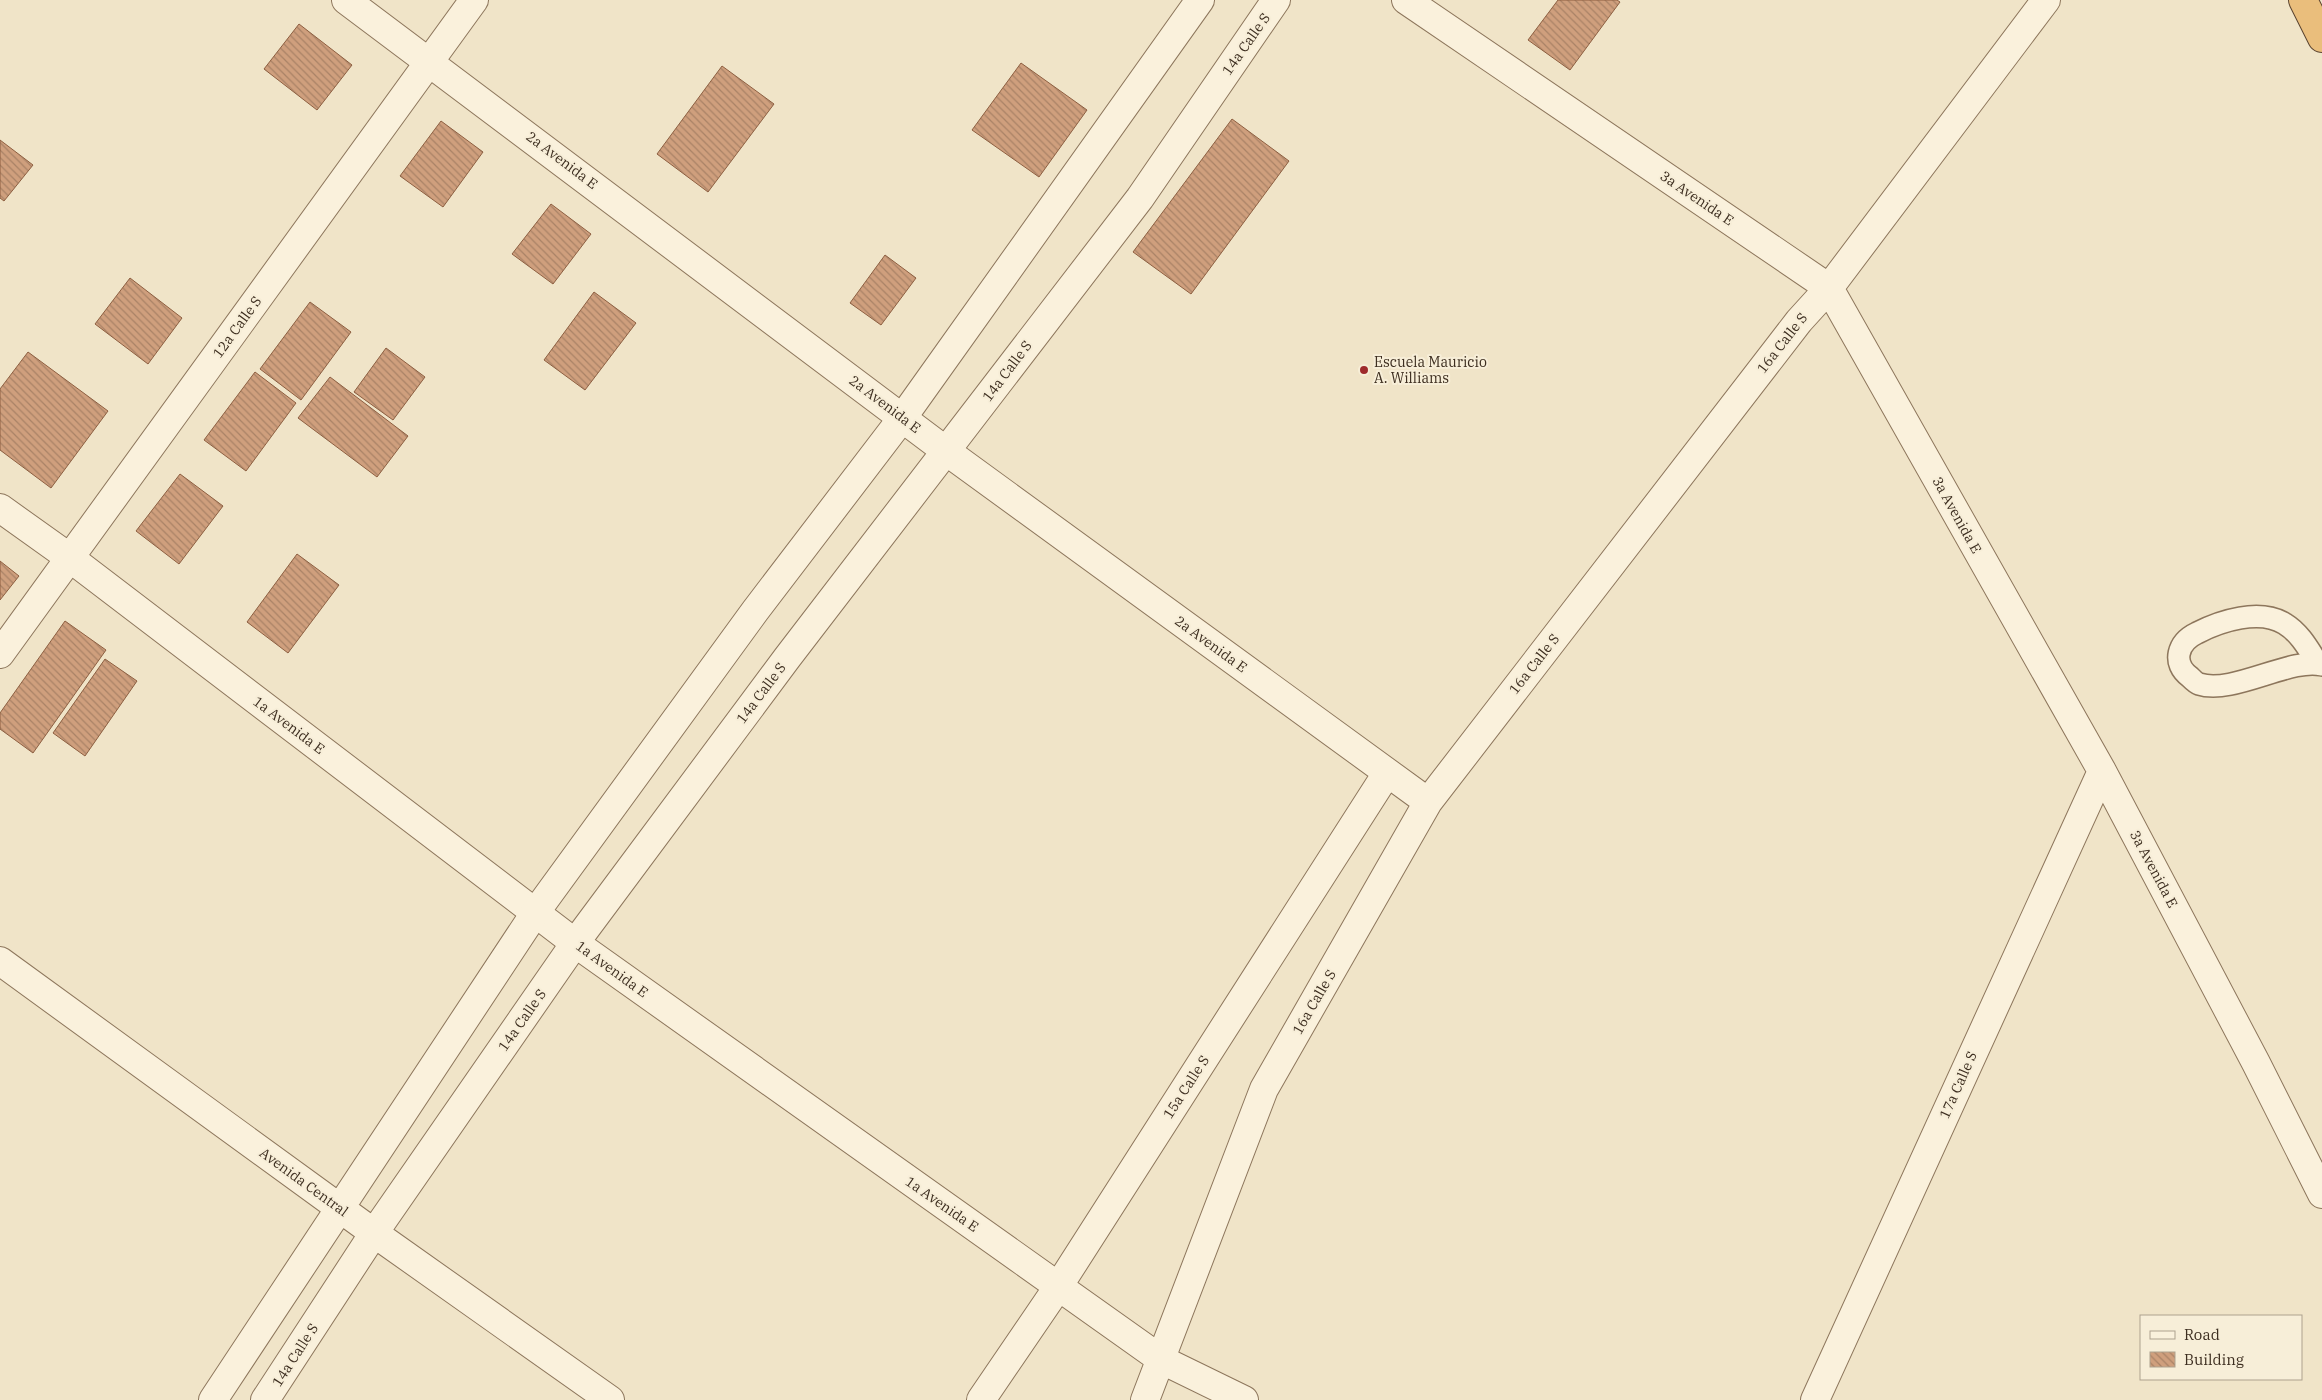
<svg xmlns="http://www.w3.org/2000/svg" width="2322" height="1400" viewBox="0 0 2322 1400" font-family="'IBM Plex Serif',serif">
<defs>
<pattern id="building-back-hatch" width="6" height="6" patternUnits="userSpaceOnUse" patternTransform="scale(1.25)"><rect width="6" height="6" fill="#cf9f7d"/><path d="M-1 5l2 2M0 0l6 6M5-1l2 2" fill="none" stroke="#a98266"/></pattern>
</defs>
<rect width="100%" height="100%" fill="#f0e4c8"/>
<path fill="url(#building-back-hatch)" stroke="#8d5f41" d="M1558 0H1617L1620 2 1570 70 1528 40Z
M299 24 352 65 317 110 264 69Z
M1021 63 1087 110 1039 177 972 130Z
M722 66 774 104 708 192 657 154Z
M1232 119 1289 161 1191 294 1133 252Z
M441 121 483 152 443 207 400 176Z
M0 140 33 165 4 201 0 198Z
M551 204 591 234 553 284 512 254Z
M885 255 916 278 881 325 850 303Z
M130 278 182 318 148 364 95 324Z
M594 292 636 323 585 390 544 360Z
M310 302 351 332 301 400 260 369Z
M386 348 425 377 393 420 354 392Z
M28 352 108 411 51 488 0 450V389Z
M255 372 296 403 246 471 204 440Z
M330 377 408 436 377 477 298 418Z
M180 474 223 506 179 564 136 531Z
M297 554 339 585 288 653 247 622Z
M0 561 19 576 0 600Z
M65 621 106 650 33 753 0 729V713Z
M105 659 137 681 85 756 53 733Z"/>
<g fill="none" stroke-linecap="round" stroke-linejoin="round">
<defs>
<path id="service" d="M2318 664C2309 650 2300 633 2285 624 2260 608 2220 621 2197 633 2178 642 2171 663 2190 677 2192 679 2196 683 2199 684 2233 695 2291 657 2322 665"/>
<path id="minor" d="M346 0 946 451 1428 802
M1406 0 1829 288 2102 771 2256 1063 2322 1194
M0 508 70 558 575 943 1162 1360 1244 1400
M0 654 474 0
M981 1400 1058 1287 1387 773
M1145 1400 1264 1089 1428 802 1799 321 1829 288 2046 0
M1815 1400 2102 771"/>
<path id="tertiary" d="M0 961 374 1233 610 1400
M213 1400 535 913 755 611 903 417 1200 0
M265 1400 374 1233 575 943 787 658 1140 198 1276 0"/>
<path id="trunk" d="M2303 0 2322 38"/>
</defs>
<use href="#service" stroke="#8d765c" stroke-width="24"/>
<use href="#minor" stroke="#8d765c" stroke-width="30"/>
<use href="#tertiary" stroke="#8d765c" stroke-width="30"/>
<use href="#trunk" stroke="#5b4430" stroke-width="30"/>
<use href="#service" stroke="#faf1dc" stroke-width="21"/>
<use href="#minor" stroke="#faf1dc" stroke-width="28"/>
<use href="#tertiary" stroke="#faf1dc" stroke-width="28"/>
<use href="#trunk" stroke="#eabe7c" stroke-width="28"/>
</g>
<circle fill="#9e2a2b" stroke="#f7eed8" stroke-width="2" cx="1364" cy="370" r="5"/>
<g text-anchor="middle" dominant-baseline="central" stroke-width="4" stroke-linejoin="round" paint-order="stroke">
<g font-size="14" fill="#3d2e20" stroke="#f7eed8">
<text transform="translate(1246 44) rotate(-55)">14a Calle S</text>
<text transform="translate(562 160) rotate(37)">2a Avenida E</text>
<text transform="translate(1697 198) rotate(34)">3a Avenida E</text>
<text transform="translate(237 327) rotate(-54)">12a Calle S</text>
<text transform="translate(1782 343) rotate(-52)">16a Calle S</text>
<text transform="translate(1007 371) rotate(-53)">14a Calle S</text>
<text transform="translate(885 404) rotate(37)">2a Avenida E</text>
<text transform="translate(1957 515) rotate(61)">3a Avenida E</text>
<text transform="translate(1211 644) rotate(36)">2a Avenida E</text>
<text transform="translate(1534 664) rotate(-52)">16a Calle S</text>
<text transform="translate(761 693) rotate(-53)">14a Calle S</text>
<text transform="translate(289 725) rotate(37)">1a Avenida E</text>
<text transform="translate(2154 869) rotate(62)">3a Avenida E</text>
<text transform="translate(612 969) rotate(36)">1a Avenida E</text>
<text transform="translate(1314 1002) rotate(-60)">16a Calle S</text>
<text transform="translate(522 1020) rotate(-55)">14a Calle S</text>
<text transform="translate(1958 1085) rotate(-66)">17a Calle S</text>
<text transform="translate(1186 1087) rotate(-57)">15a Calle S</text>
<text transform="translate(304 1182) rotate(36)">Avenida Central</text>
<text transform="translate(942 1204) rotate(35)">1a Avenida E</text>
<text transform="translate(295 1355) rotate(-57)">14a Calle S</text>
</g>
<g font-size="14" fill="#3d2e20" stroke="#f7eed8" text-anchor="start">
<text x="1374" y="362">Escuela Mauricio<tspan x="1374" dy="16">A. Williams</tspan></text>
</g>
</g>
<rect x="2140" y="1315" width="162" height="65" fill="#f7eed8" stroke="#ada18e"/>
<rect x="2150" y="1331" width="25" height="8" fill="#faf1dc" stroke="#ada18e"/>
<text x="2184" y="1340" font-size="15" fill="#3d2e20">Road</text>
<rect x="2150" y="1352" width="25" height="15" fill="url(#building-back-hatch)" stroke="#ada18e"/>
<text x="2184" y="1365" font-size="15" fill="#3d2e20">Building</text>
</svg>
